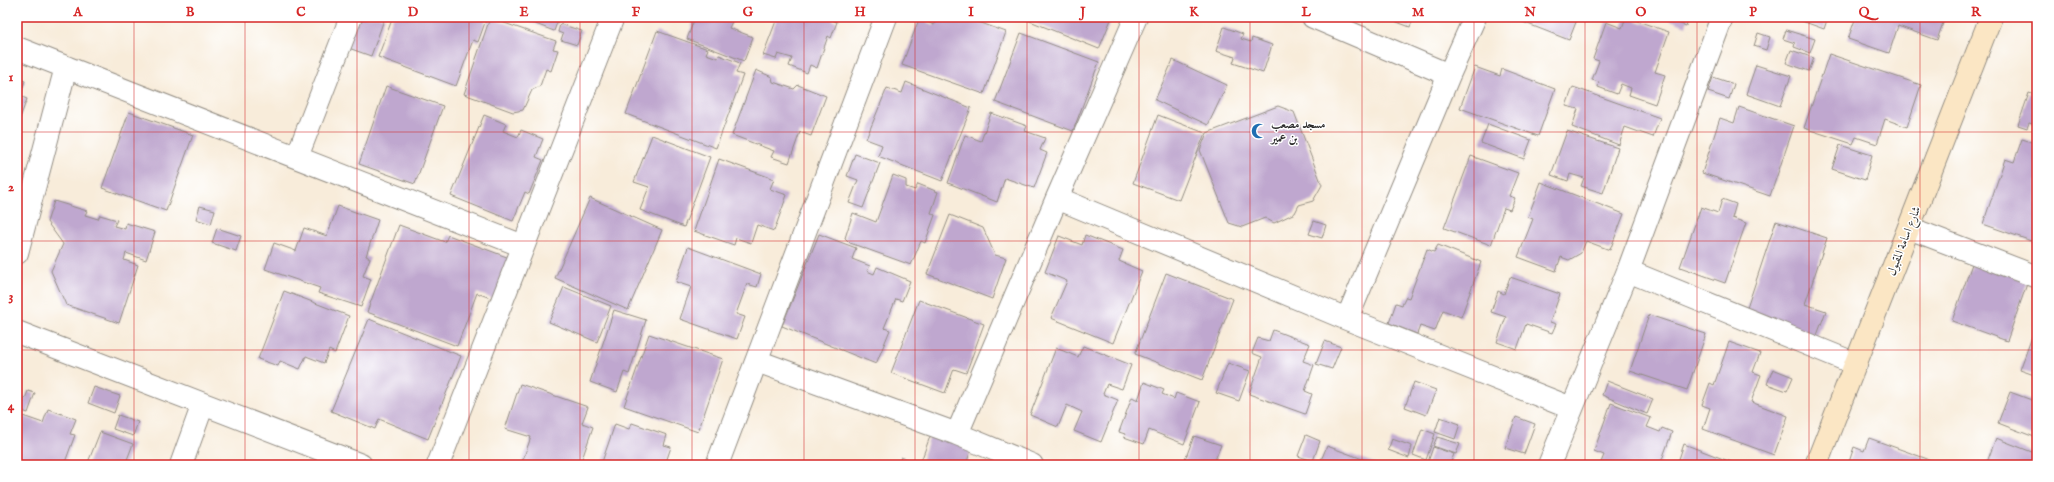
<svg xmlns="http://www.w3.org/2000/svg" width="2054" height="482" viewBox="0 0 2054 482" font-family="'IM FELL English',Amiri,serif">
<rect width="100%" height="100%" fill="#fff"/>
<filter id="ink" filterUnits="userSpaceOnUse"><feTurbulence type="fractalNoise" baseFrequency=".025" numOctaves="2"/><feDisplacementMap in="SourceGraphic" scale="8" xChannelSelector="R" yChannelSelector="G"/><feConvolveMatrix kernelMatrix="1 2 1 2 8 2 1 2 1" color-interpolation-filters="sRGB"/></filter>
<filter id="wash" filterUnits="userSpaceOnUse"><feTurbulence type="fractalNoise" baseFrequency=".012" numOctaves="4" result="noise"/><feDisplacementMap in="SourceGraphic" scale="16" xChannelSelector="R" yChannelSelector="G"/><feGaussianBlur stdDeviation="0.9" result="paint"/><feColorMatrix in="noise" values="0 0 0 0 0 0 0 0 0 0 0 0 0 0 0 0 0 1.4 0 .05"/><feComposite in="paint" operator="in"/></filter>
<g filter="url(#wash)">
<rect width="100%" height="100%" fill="#f8ecda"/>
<g id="blocks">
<path fill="#bfa7cf" d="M353 17H385L371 56 343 46Z
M393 17H487L478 42 473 40 456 86 378 57Z
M517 17H559L554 31Z
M695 17H734L729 28 753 37 744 61 687 39Z
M776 17H833L832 20 837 22 831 38 828 36 817 68 810 65 807 73 789 66 792 58 778 54 776 59 763 55 776 21 775 20Z
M936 17H974L973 20 1006 32 984 94 902 65 919 19 934 25Z
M1020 17H1112L1099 49Z
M1384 17H1414L1410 27Z
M1510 17H1578L1569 40Z
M1626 17 1669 32 1655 72 1665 75 1655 104 1629 95 1631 88 1621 84 1617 94 1598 87 1599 82 1592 80 1599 61 1593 59 1606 22 1622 28Z
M1663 17H1689L1686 26Z
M1791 17H1828L1824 29Z
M1856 17H1945L1937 40 1898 26 1889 53 1848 39Z
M490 18 556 41 553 49 558 50 551 71 546 69 540 86 532 90 523 110 513 112 464 94Z
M560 24 582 31 577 45 561 40 563 34 558 32Z
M1224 27 1243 34 1241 39 1251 42 1252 38 1272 45 1263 73 1233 63 1235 57 1216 51Z
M1786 30 1815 39 1810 53 1794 47 1795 43 1783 39Z
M657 31 708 49 706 54 718 58 719 55 740 63 736 73 743 75 716 148 626 114Z
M1021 33 1099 62 1073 131 995 102Z
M1758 33 1770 37 1766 50 1754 46Z
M1791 50 1814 58 1809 71 1786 63Z
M1829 54 1921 85 1907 127 1885 119 1877 144 1856 137 1853 144 1804 128Z
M1173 60 1227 85 1208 125 1155 100Z
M1756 65 1791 76 1780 106 1746 94Z
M1475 67 1500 76 1502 69 1555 89 1538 136 1460 108Z
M756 70 772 77 773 82 794 89 798 85 826 96 811 136 800 132 789 163 771 157 774 151 732 135Z
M1713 77 1734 84 1729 99 1708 92Z
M17 78 25 81 20 96 27 99 17 126Z
M906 82 971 108 942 181 878 156 882 145 866 139 887 88 902 93Z
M386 86 443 106 415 184 359 164Z
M1573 87 1660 118 1653 137 1625 127 1619 145 1572 127 1578 109 1566 106Z
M2037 91V125L2029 123 2027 128 2018 125 2029 93 2035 95Z
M1278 106 1294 112 1322 185 1313 201 1299 205 1295 213 1274 223 1265 218 1242 227 1229 223 1200 150 1207 133Z
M1739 107 1794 126 1770 196 1702 173 1720 118 1734 123Z
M129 112 193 135 166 211 102 188Z
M991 113 1027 126 1025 131 1045 138 1040 150 1047 153 1034 188 1005 178 997 202 948 183 965 135 981 141Z
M484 115 506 124 503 131 518 137 521 130 543 139 536 157 543 160 529 194 525 192 513 221 451 196Z
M1158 115 1205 133 1179 200 1133 183Z
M1488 124 1531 140 1524 159 1481 143Z
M1567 131 1618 148 1603 193 1581 186 1584 178 1570 174 1568 181 1551 175Z
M652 135 710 157 684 227 640 210 649 187 634 182Z
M2022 139 2035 143 2033 148 2037 149V243L1983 224 2005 159 2014 162Z
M1840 145 1872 155 1865 180 1832 169Z
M855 154 880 163 863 208 849 203 858 180 847 176Z
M1471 156 1518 173 1509 196 1515 198 1510 210 1504 208 1491 245 1444 228Z
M719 159 774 179 770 189 787 195 774 231 757 225 751 243 736 238 734 245 694 231Z
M893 175 906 180V187L915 190 918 184 938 192 931 213 935 215 925 243 921 241 911 265 850 243 845 238 853 213 876 222Z
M1541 182 1624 214 1610 250 1586 241 1581 253 1569 260 1561 257 1556 271 1518 257 1533 219 1528 217Z
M590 198 662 230 628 310 555 278Z
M1722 199 1736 204 1732 218 1746 223 1725 283 1680 267 1701 207 1718 213Z
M54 201 87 211 85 215 98 219 100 215 117 220 114 226 125 229 126 223 155 232 146 260 126 253 124 260 138 265 119 323 66 305 51 271 63 244 47 222Z
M200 206 215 210 211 224 196 219Z
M338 206 378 220 366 256 370 258 363 276 371 279 361 307 318 293 320 288 265 269 274 243 296 251 304 228 327 236Z
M950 215 983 228 995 255 1006 258 992 299 927 274Z
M1314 221 1326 225 1322 238 1309 234Z
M1776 221 1827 238 1805 304 1826 311 1816 338 1745 314Z
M399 225 445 242 448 235 512 259 496 300 477 293 457 346 367 312Z
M217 228 241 236 236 251 212 243Z
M819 234 856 248 852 259 870 266 867 271 874 274 877 267 910 281 902 301 896 299 884 328 890 330 876 364 782 326Z
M1085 235 1123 250 1119 261 1142 271 1113 343 1051 318 1067 281 1045 272 1059 236 1082 245Z
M1438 245 1481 262 1461 317 1443 310 1435 331 1420 326 1417 334 1389 323 1396 303 1402 305 1406 297 1409 298 1427 249 1434 252Z
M688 247 761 274 757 287 747 284 736 314 745 317 737 339 680 319 691 287 676 282Z
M1973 261 2028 281 2007 341 1952 321Z
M1166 273 1233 299 1202 380 1135 354Z
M1510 277 1560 294 1550 322 1556 324 1552 333 1526 324 1517 349 1497 342 1506 317 1491 312 1498 291 1504 294Z
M564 287 611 306 597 342 549 322Z
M284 291 349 316 335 353 329 350 324 363 306 356 300 369 280 361 278 366 258 359Z
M919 300 984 324 966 373 954 369 945 393 891 373Z
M614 310 646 320 629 374 624 372 617 392 590 382Z
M1649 315 1706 334 1687 390 1630 371Z
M369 319 461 356 428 439 379 419 375 429 331 411Z
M2037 323V376L2020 370Z
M1273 330 1310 344 1303 361 1314 365 1305 391 1312 394 1305 414 1249 394 1262 357 1252 353 1258 338 1269 341Z
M649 334 723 359 698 432 624 406Z
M1325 341 1341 347 1332 369 1316 364Z
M1729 342 1760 353 1753 372 1761 375 1751 402 1788 416 1774 455 1703 429 1710 408 1702 405 1710 383 1714 385Z
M1083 346 1131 365 1122 389 1107 384 1103 394 1118 400 1101 442 1074 431 1082 412 1067 405 1058 427 1030 415 1056 348 1078 357Z
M1228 363 1250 371 1239 401 1216 393Z
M1773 369 1793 377 1787 391 1767 384Z
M1607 381 1653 399 1647 414 1602 395Z
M1144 382 1164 390 1162 394 1174 399 1176 393 1200 402 1184 444 1149 430 1144 444 1124 437 1125 434 1119 432 1132 397 1138 400Z
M1414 382 1436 390 1426 415 1405 407Z
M520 384 588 407 582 423 593 427 580 465H521L531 437 505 429Z
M94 387 120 396 114 413 88 403Z
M28 391 35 393 28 413 17 409V396L25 399Z
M2010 392 2037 402V438L1998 423Z
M1611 403 1651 418 1647 427 1660 432 1662 428 1672 432 1660 465H1600L1604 455 1594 451Z
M48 409 76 419 70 434 75 435 64 465H17V414L43 423Z
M118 415 138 422 133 436 113 429Z
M1440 417 1460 424 1455 439 1435 432Z
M1516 417 1535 424 1524 454 1505 448Z
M632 423 667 435 664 445 671 447 665 465H601L615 424 629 429Z
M1422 429 1435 434 1426 460 1413 455Z
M932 431 972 446 966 465H898L901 457 920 464Z
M100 432 133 444 125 465H87Z
M1306 435 1320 441 1313 461 1298 456Z
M1194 436 1221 445 1213 465H1183Z
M1437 437 1460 444 1456 454 1433 446Z
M1869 438 1944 465H1848L1854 447 1864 451Z
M1996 438 2037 454V465H1986Z
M1392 439 1412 446 1409 458 1388 450Z
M1684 444 1739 465H1677Z
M1327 446 1379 465H1319Z
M1433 447 1454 454 1451 462 1459 465H1427Z"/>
</g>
</g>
<g filter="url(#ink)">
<use href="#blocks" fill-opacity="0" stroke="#928c82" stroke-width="1"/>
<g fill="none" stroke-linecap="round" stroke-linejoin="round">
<defs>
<path id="street" d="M1313 17 1449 75
M17 48 523 246
M297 157 351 17
M1057 198 1347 319 1571 408
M1909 228 2037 277
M17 253 66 67
M1628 271 1856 364
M1347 319 1449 75 1475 17
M17 332 361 465
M757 361 957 434 1032 465
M957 434 1057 198 1136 17
M181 465 203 404
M438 465 613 17
M717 465 886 17
M1549 465 1628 271 1722 17"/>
<path id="secondary" d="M1816 465 1991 17"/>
</defs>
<use href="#street" stroke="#928c82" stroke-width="24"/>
<use href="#secondary" stroke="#928c82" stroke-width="24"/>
<use href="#street" stroke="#fff" stroke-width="22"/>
<use href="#secondary" stroke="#fbe6c4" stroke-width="22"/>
</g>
</g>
<path fill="none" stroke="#d62828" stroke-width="1" stroke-opacity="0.55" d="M134 17V465M245 17V465M357 17V465M469 17V465M580 17V465M692 17V465M804 17V465M915 17V465M1027 17V465M1139 17V465M1250 17V465M1362 17V465M1474 17V465M1585 17V465M1697 17V465M1809 17V465M1920 17V465M17 132H2037M17 241H2037M17 350H2037"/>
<defs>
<symbol id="mosque-bare" viewBox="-9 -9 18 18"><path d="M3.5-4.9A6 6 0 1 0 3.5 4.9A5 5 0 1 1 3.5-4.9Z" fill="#1f6fb2" stroke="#fff" stroke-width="2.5" paint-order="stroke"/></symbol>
</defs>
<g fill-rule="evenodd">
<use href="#mosque-bare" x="1248" y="120" width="22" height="22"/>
</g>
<g text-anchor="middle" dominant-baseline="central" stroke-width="3" stroke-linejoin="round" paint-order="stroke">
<g font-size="12" font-weight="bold" fill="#2b2b2b" stroke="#fff" text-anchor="start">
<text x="1271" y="124">مسجد مصعب<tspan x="1271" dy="14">بن عمير</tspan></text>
</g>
<g font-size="12" fill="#2b2b2b" stroke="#fff">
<text transform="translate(1904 241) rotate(-69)">شارع اسامة المقبول</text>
</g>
</g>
<rect width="2054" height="482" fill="none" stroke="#fff" stroke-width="44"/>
<rect x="22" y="22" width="2010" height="438" fill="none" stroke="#d62828" stroke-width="1.5"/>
<g font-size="13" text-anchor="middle" font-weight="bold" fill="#d62828">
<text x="78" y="16">A</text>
<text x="190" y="16">B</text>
<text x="301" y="16">C</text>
<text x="413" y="16">D</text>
<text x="524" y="16">E</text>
<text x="636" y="16">F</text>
<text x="748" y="16">G</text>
<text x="860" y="16">H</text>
<text x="971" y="16">I</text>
<text x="1083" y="16">J</text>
<text x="1194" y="16">K</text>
<text x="1306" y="16">L</text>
<text x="1418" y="16">M</text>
<text x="1530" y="16">N</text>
<text x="1641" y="16">O</text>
<text x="1753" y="16">P</text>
<text x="1864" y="16">Q</text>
<text x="1976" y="16">R</text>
<text x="11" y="81">1</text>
<text x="11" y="191">2</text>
<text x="11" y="300">3</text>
<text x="11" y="410">4</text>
</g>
</svg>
